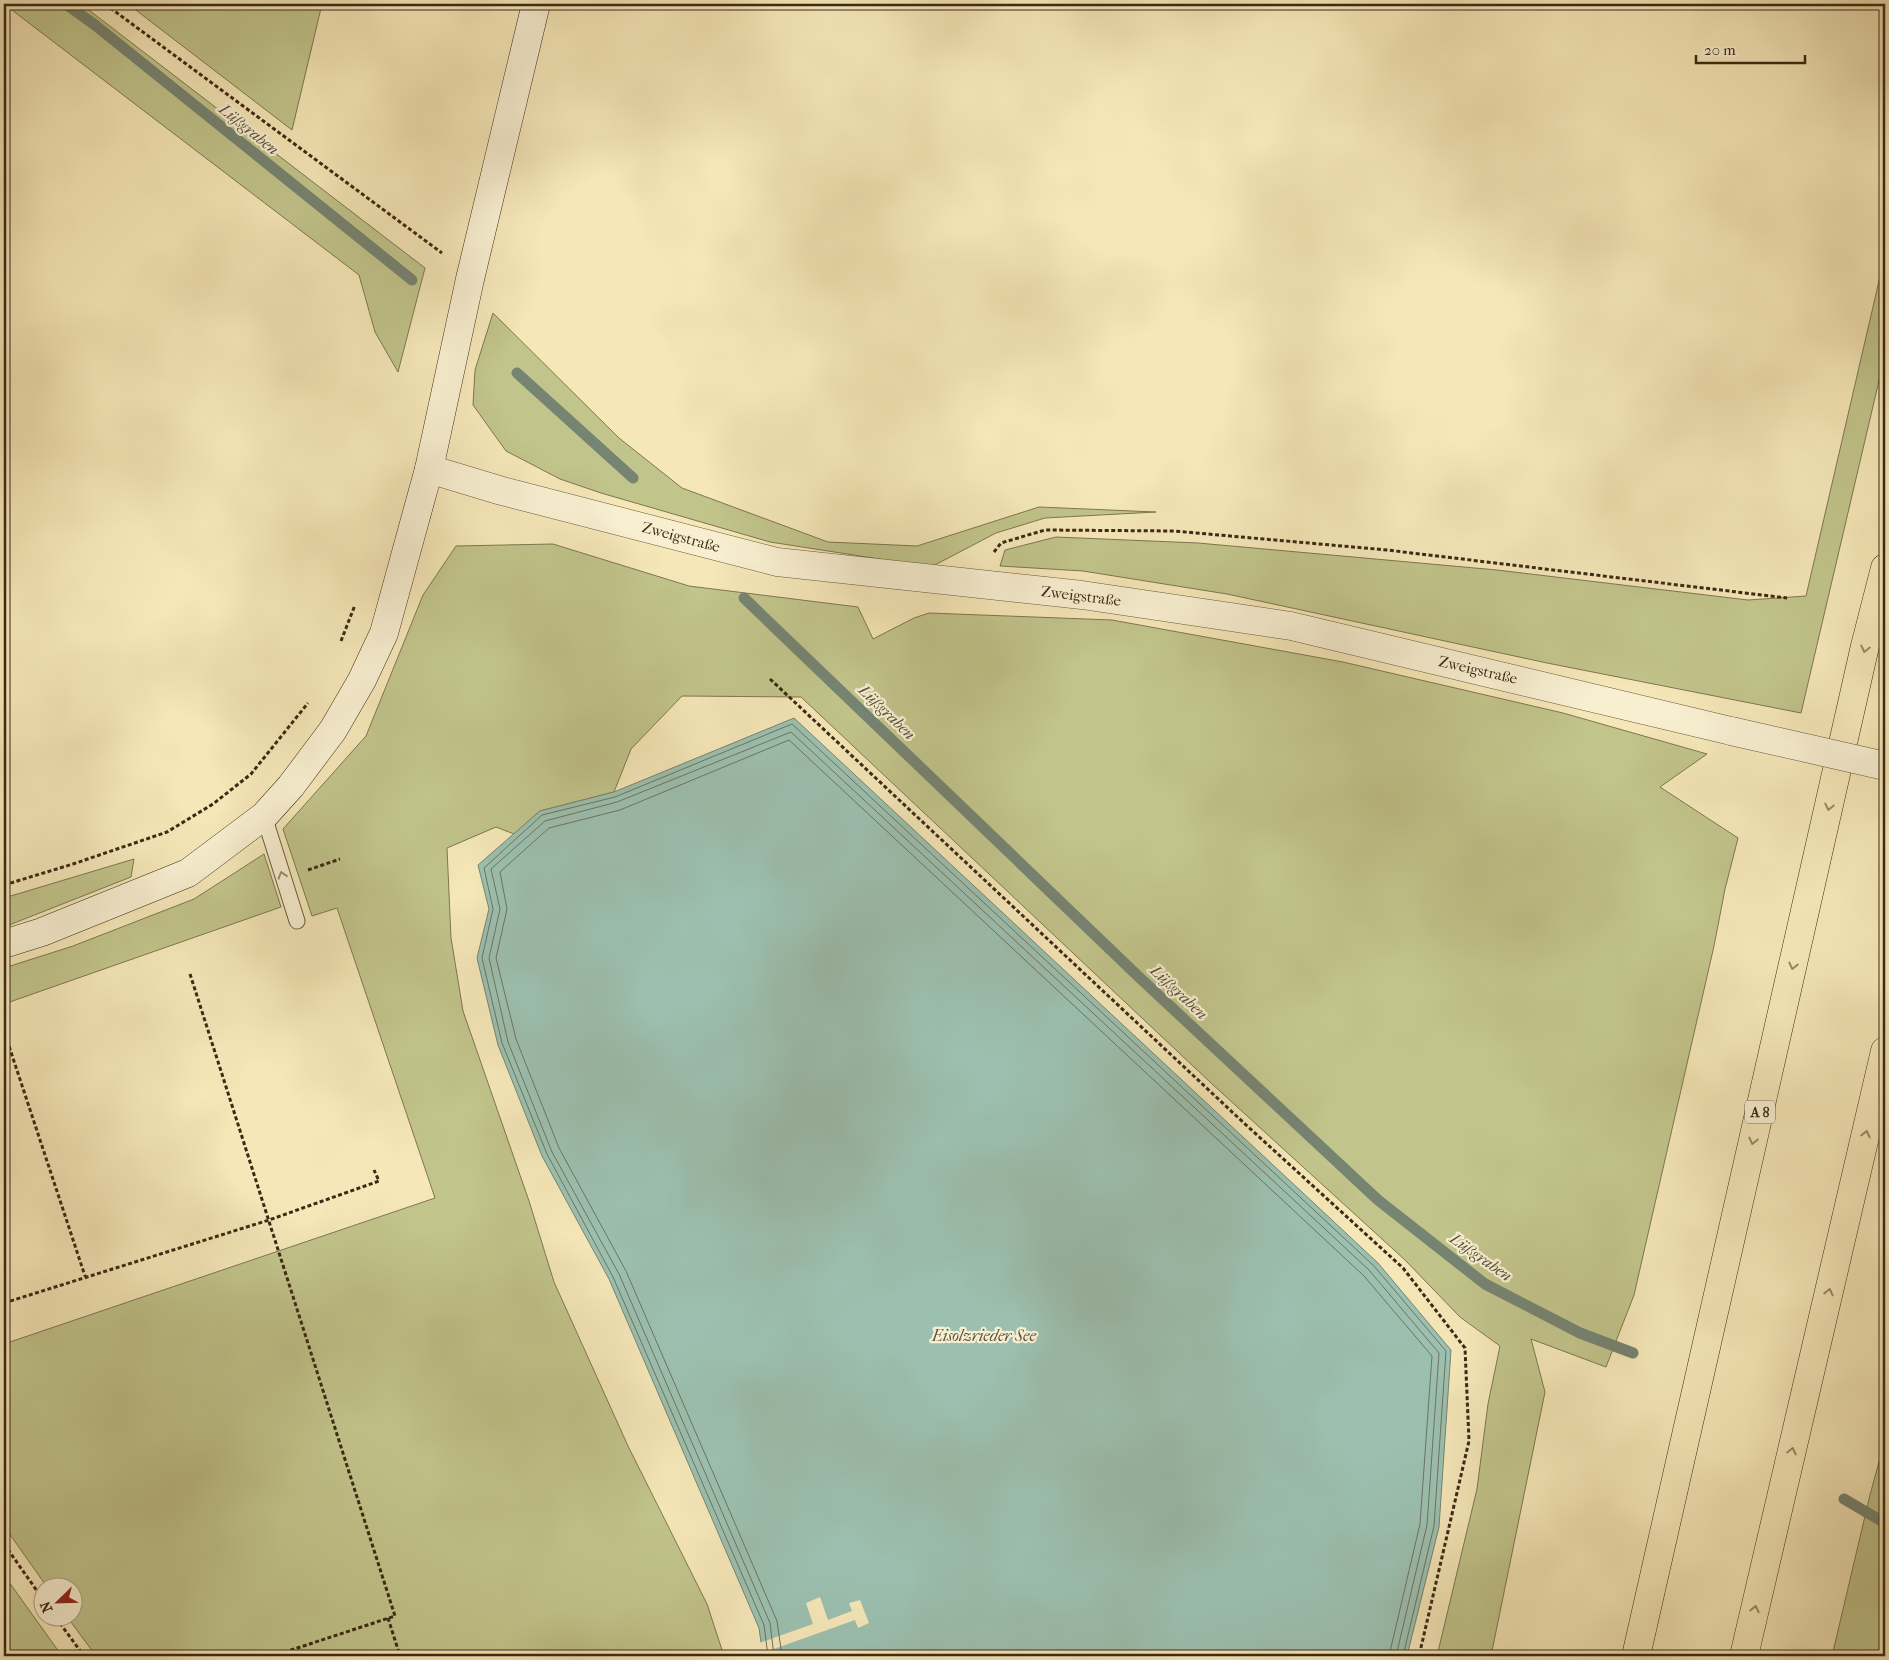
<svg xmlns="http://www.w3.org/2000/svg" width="1889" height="1660" viewBox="0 0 1889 1660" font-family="'IM FELL French Canon',serif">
<rect width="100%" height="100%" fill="#f5e7b8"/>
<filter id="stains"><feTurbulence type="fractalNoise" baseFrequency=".004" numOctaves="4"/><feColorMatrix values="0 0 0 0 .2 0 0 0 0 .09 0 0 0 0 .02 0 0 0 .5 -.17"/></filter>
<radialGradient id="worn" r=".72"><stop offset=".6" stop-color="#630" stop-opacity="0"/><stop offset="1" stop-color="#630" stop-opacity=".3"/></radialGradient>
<path fill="#c1c48b" stroke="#7e7650" d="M4 4H81L425 268 398 372 375 332 359 275Z
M128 4H322L292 130Z
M1885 255V355L1801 713 1547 663 1227 594 1083 571 1000 566 1005 550 1056 537 1198 543 1497 570 1748 600 1806 596Z
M493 313 619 438 682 488 828 542 917 546 1039 507 1156 512 1045 518 996 533 931 567 770 542 601 493 560 479 506 451 473 405 475 370Z
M553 544 689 586 858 607 873 639 914 618 929 613 1112 620 1343 662 1563 713 1707 754 1660 787 1738 838 1725 889 1714 946 1634 1295 1606 1367 1531 1339 1545 1392 1491 1656H1437L1477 1489 1488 1404 1500 1346 1460 1317 1405 1260 1211 1083 801 697 682 696 631 749 614 792 540 811 514 834 496 827 447 848 451 938 463 1011 529 1201 554 1282 628 1446 707 1604 724 1656H96L68 1618H72V1588L47 1587 4 1526V1344L435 1198 337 908 312 916 283 829 366 736 423 595 456 546Z
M264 854 281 907 4 1004V968L73 946 194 899Z
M134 859 131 877 4 927V898Z
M1882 1451 1885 1453V1656H1832L1870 1495Z
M4 1575 62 1656H4Z"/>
<path fill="#9cc0b0" stroke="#768472" d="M794 718 1378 1263 1451 1350 1439 1527 1407 1656H763L759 1628 609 1279 542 1156 498 1045 477 958 489 909 478 865 540 811 614 792Z"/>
<path fill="#f5e7b8" d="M820 1597 828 1620 852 1611 849 1603 860 1600 869 1623 858 1628 855 1620 760 1654 759 1643 813 1624 806 1603Z"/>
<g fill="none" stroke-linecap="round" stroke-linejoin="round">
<path stroke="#6c7462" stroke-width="1" d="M768 1656 764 1625 613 1277 547 1154 502 1043 482 958 493 909 484 868 542 815 615 797 792 724 1374 1266 1446 1351 1434 1526 1403 1656
M774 1656 770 1623 619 1274 552 1152 508 1042 489 958 500 909 491 869 545 821 617 802 791 732 1369 1270 1439 1353 1427 1525 1396 1656
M782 1656 777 1621 626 1271 559 1148 516 1039 496 958 507 909 500 872 549 828 620 810 789 740 1364 1276 1432 1356 1420 1524 1389 1656"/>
<path stroke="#768472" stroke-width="11" d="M66 4 95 25 412 280
M517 373 633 478
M744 598 1140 978 1378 1200 1485 1284 1580 1333 1633 1353
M1844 1499 1885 1523"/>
<defs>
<path id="lane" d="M264 816 297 921"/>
<path id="street" d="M429 469 502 491 777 562 1082 595 1291 626 1731 731"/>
<path id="secondary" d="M4 944 42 932 188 873 264 816 291 786 333 730 362 680 384 633 429 469 470 279 536 4"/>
<path id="highway" d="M1636 1656 1865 646 1885 568
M1744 1656 1885 1051"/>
</defs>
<use href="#lane" stroke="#6a583d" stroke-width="17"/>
<use href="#street" stroke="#6a583d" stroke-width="29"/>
<use href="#secondary" stroke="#3c2914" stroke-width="29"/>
<use href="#highway" stroke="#3c2914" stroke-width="29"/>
<path stroke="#3c2914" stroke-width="3" stroke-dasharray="4 2.5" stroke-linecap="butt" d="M105 4 442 253
M994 552 1001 543 1045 530 1174 531 1387 550 1787 598
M341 641 355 605
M770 679 1245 1124 1403 1268 1465 1348 1469 1441 1419 1656
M308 870 340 859
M4 885 73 864 167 832 213 804 251 774 308 703
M190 974 395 1616 273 1656
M5 1034 85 1276
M4 1303 269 1220 379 1181 374 1170
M4 1544 42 1598
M56 1618 84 1656
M388 1618 400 1656"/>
<use href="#lane" stroke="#f8efd1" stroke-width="15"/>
<use href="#street" stroke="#f8efd1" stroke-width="28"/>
<use href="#secondary" stroke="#f8efd1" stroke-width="28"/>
<use href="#highway" stroke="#f5e7b8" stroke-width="28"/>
<defs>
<path id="street-bridge" d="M1731 731 1885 766"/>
</defs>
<use href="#street-bridge" stroke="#6a583d" stroke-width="29" stroke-linecap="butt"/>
<use href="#street-bridge" stroke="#f8efd1" stroke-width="28"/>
</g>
<defs><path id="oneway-chevron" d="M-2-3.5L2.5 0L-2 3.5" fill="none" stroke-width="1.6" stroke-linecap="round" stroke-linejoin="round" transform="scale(1.25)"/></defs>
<g stroke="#988866">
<use href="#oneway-chevron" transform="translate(1865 649) rotate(103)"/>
<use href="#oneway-chevron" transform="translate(1829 807) rotate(103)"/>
<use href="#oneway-chevron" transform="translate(1793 966) rotate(103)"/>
<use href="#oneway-chevron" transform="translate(1866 1134) rotate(-77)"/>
<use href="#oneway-chevron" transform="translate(1753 1141) rotate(103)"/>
<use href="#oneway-chevron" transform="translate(1829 1292) rotate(-77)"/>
<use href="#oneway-chevron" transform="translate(1792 1451) rotate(-77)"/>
<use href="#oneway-chevron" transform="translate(1755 1609) rotate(-77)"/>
</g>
<use stroke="#9a8c72" href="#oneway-chevron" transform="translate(282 875) rotate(-107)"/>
<g text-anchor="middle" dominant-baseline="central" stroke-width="4.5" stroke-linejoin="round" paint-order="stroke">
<rect fill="#f8efd1" stroke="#74644d" stroke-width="1" x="1745" y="1100.5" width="30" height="23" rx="4"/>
<g font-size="14" font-weight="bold" fill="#3c2914">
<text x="1760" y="1112">A 8</text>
</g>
<g font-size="15" fill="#3c2914" stroke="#f8efd1">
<text transform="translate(681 537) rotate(15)">Zweigstraße</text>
<text transform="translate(1081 596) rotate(7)">Zweigstraße</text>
<text transform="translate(1478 670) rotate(13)">Zweigstraße</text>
</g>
<g font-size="16" font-style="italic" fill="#544f3b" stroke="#f8efd1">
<text transform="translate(249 129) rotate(39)">Lüßgraben</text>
<text transform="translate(887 712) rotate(44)">Lüßgraben</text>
<text transform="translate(1179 992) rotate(43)">Lüßgraben</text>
<text transform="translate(1481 1257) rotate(35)">Lüßgraben</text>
<text x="984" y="1335">Eisolzrieder See</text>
</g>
</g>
<rect width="1889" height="1660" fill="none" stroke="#f5e7b8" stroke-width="20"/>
<rect x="5" y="5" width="1879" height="1650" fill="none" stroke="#3c2914" stroke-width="2.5"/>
<rect x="10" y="10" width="1869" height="1640" fill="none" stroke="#3c2914"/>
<g transform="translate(58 1602) rotate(247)"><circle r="24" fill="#f8efd1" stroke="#ada085"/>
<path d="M0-4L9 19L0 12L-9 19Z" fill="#8f2418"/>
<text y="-8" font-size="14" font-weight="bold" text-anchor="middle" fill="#3c2914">N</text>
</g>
<path d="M1696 55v8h109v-8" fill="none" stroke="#3c2914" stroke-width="2.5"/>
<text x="1704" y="55" font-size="15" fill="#3c2914" stroke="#f8efd1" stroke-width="4" paint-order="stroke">20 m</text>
<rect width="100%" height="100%" filter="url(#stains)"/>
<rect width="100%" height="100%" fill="url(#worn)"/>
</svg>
